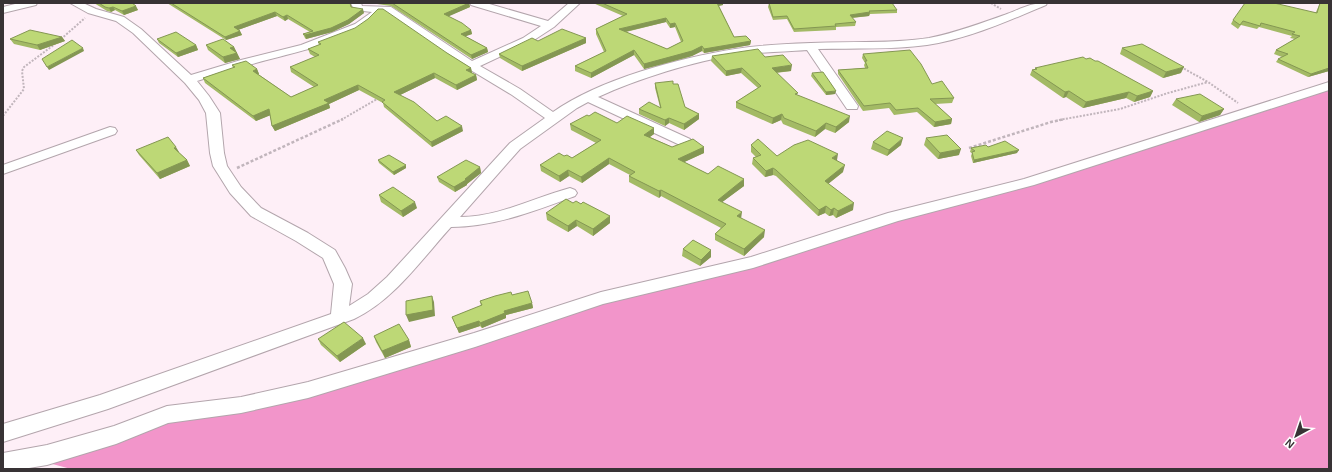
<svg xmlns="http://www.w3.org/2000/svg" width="1332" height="472" viewBox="0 0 1332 472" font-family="Arial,sans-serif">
<rect width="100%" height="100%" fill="#feeff7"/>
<path fill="#f295ca" d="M1329 90V469H71L45 462 166 422 604 303 897 221 1034 185Z"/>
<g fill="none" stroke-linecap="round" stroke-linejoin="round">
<defs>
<path id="minor" d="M19 3H37L36 5 3 13V7Z
M70 3H83L96 9 124 17 141 29 191 75 241 60 301 45 355 24 372 12 354 10 351 3H361L362 6 391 7 472 61 523 38 541 26 471 5 470 3H486L548 21 569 3H580L554 27 531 42 480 66 520 89 553 112C600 79 679 58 735 49 760 45 786 44 811 43 849 41 891 44 929 38 955 33 982 23 1007 14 1023 8 1030 3 1047 3L1046 5C1008 21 968 39 927 45 892 50 854 48 818 49L858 106 857 109H847L807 50C783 52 760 52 736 55 694 61 637 79 598 97L690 139 692 142 690 145 685 146 680 145 588 102 577 108 520 149 460 217C499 217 533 198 570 188L575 190 577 193 575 196C535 211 494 227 451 227 421 260 394 300 354 319L108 409 3 442V424L100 395 331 314 334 284 323 258 296 241 251 216 230 193 213 166 210 153 206 113 199 100 185 83 133 33 116 21 88 13ZM374 12H385L449 57 512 95 545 118 510 143 387 277 368 294 349 306 352 284 345 268 335 250 308 233 261 208 241 187 227 166 224 153 220 113 209 96 197 81C214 76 231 70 249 65 292 52 341 46 377 17L378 15Z
M1329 82V90L1034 185 898 221 753 268 603 304 475 347 308 398 241 413 168 423 116 444 47 465 23 469H3V453L47 445 114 426 167 406 241 397 308 382 474 333 601 292 751 257 888 213 1024 179Z
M110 127 115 128 117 131 115 134 3 174V165Z"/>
</defs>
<use href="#minor" stroke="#b3a5ac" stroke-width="2"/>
<path stroke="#c1b5bc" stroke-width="2" stroke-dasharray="2 1.5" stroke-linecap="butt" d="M991 3 1001 9
M61 39 85 18
M1181 67 1208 82 1238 103
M3 116 24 89 22 71 24 67 55 44
M341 120 379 98
M1059 120 1120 109 1168 93 1208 82"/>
<path stroke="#c1b5bc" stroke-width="2.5" stroke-dasharray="3 2" stroke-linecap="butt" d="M969 148 1051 122 1065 119
M237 168 343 119"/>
<use href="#minor" fill="#fff" fill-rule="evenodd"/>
</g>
<path fill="#a3ba65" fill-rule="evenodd" d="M94 3H132L138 10 124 15 115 10 111 12 107 11Z
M167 3H350L352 7 364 13 349 24 332 32 306 39 305 38 303 34 310 32 288 19 285 21 277 16 238 30 240 31 242 35 226 40Z
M362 3H469L470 7 448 16 471 30 472 34 465 36 487 48 488 52 472 59 391 6 377 4H363Z
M593 3H724H723V5L719 6 734 37 751 41 750 45 704 53 702 51 692 56 644 69 634 55 591 78 575 71V66L604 52 596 34V29L623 16ZM666 22 670 28 675 27 681 42 667 49 626 32Z
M769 3 897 10V13L870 14 869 16 852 18 856 22 855 26 836 27V30L794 32 787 19 773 20 768 7Z
M1320 3H1329V71L1308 77 1276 62 1278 59 1282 57 1274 54 1276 50 1295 39 1290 38 1292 36 1259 27 1257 29 1241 25 1238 29 1231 24 1233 20 1316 12Z
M62 37 65 41 40 50 14 44 10 39Z
M586 38V43L522 71 500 58 499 54 538 41Z
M157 39 196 45 198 50 178 57 159 43Z
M318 42 447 53 471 68 472 73H471L476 75 477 80 457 90 435 78 400 95 437 121 463 131 432 147 384 107 383 103 359 90 329 104 330 108 275 131 272 126 270 115 256 121 205 83 203 78 233 68 232 65 257 69 259 74H258L291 97 314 87 291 72 290 67 315 57 310 54 308 49 319 45Z
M206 45 234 47 240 59 225 63 208 50Z
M1122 48 1181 73 1163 78 1120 54Z
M863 54 932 84 954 98 952 103 935 104 952 119 951 124 934 127 917 112 894 115 889 108 863 111 838 74V70L865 68 864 65 865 63 862 58Z
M712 56 765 57 791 71 776 73 797 95 849 122 835 133 825 129 815 137 783 124 781 120 772 124 736 108V102L758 88 741 73 726 76 711 61Z
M1035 68 1153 91 1150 97 1134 102 1126 98 1083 108 1066 97 1063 98 1030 75 1032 70 1035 69Z
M812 73 835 94 826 95 811 76Z
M655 83 673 84 685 107 699 114V119L684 130 669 123 665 126 639 114V109L660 107 655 88Z
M1176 99 1224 109 1220 115 1199 122 1172 105Z
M589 116 617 123 654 128V134L650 137 672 147H704V153L684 162 708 174 744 186 722 202 764 237 744 256 715 240V234L721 228 661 196 659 198 629 182V176L630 175 609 164 582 183 569 176 560 182 541 171 540 165 564 156 572 158 596 143 571 130 570 124Z
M926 138 959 155 938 159 924 145Z
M873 142 901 145 887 156 871 149Z
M751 145 777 156 837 160 843 172 828 184 853 210 836 218 833 215 829 216 825 213 818 216 776 176 773 175 765 177 752 164 753 158 756 157 751 152Z
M988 147 1017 153 973 163 971 156 972 153 970 152 971 148Z
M136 150 179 152H178L187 160 190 166 160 179 139 155Z
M378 160 406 168 394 175 379 163Z
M480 167 481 173 467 184V185L455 192 439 182 437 177Z
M379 195 417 208 403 217 381 202Z
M573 203 581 204 610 216V223L593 236 577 226 568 232 547 220 546 213Z
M683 249 711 250V257L700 266 682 256Z
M512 295 532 303 533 308 506 315V318L482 328 480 326 459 333 452 317 481 306 480 301Z
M374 336 409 340 411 347 385 358 376 342Z
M318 339 366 344 340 362 321 345Z"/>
<path fill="#849753" d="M469 3 470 7 445 18 444 14Z
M717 3H724H723V5L717 6Z
M136 6 138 10 124 15 122 11Z
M113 7 115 10 111 12 109 8Z
M363 9 364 13 349 24 332 32 306 39 305 35Z
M275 12 277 16 235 31 234 27Z
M870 12 869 16 849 18 850 15Z
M287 15 288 19 285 21 283 17Z
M666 18V22L620 33 619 29Z
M675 23V27L670 28V24Z
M471 30 472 34 461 38V34Z
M240 31 242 35 226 40 225 37Z
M62 37 65 41 40 50 37 45Z
M586 38V43L522 71V66Z
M751 41 750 45 704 53V49Z
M196 45 198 50 178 57 176 53Z
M702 46V51L692 56 644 69V64Z
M234 47 237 53 233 54 230 48Z
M83 48 84 51 49 70 47 67Z
M487 48 488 52 472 59 471 55Z
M634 50V55L591 78V73Z
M237 53 240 59 225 63 223 57Z
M792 65 791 71 771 73 772 68Z
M1184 67 1181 73 1163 78 1166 72Z
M471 68 472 73 467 75 466 70Z
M742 68 741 73 726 76V71Z
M1329 68V71L1308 77 1311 74Z
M257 69 259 74 255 76 253 71Z
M434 73 435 78 396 97 394 92Z
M476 75 477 80 457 90 456 85Z
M358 85 359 90 329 104 330 108 275 131 272 126 324 100Z
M836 91 835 94 826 95V92Z
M1069 91 1066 97 1063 98 1065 92Z
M1153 91 1150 97 1134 102 1137 96Z
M1129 92 1126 98 1083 108 1086 102Z
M269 109 271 115 256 121 253 116Z
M1224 109 1220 115 1199 122 1202 116Z
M699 114V119L684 130V124Z
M782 114 781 120 772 124 773 118Z
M850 116 849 122 835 133 836 127Z
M669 118V123L665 126V120Z
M952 119 951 124 934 127 935 122Z
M826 123 825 129 815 137 816 131Z
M462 126 463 131 432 147 431 142Z
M654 128V134L644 141V135Z
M903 138 901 145 887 156 889 150Z
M176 147 179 152 177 153 174 148Z
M704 147V153L678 165V159Z
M961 149 959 155 938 159 940 153Z
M1019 150 1017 153 973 163 974 160Z
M838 154 837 160 831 164 832 158Z
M609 158V164L582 183 581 177Z
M187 160 190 166 160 179 157 173Z
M406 165V168L394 175 393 172Z
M845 165 843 172 823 188 825 181Z
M480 167 481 173 467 184V185L455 192 454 187Z
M773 168V175L765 177 766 171Z
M568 170 569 176 560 182 559 176Z
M744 179V186L717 206 718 200Z
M661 190V196L659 198V191Z
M415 202 417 208 403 217 401 211Z
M854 203 853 210 836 218 838 211Z
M826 206 825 213 818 216 819 210Z
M834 208 833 215 829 216 831 210Z
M742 212 741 219 737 216Z
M610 216V223L593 236V229Z
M576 220 577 226 568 232V226Z
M765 230 764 237 744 256V249Z
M711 250V257L700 266 701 260Z
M432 296 434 302 435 316 409 322 406 315Z
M532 303 533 308 506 315V318L482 328 480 323 504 311Z
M479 321 480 326 459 333 457 328Z
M363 338 366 344 340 362 337 356Z
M409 340 411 347 385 358 382 351Z"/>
<path fill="#bdd876" stroke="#849753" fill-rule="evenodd" d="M99 3H132L136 6 122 11 113 7 109 8 105 7Z
M171 3H350L351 7 363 9 348 20 331 28 305 35 303 34 313 31 287 15 283 17 275 12 234 27 240 31 225 37Z
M392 3H469L444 14 462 23 471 30 461 34 487 48 471 55Z
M602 3H717L734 37 746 36 751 41 704 49 702 46 692 51 644 64 634 50 591 73 575 66 606 51 596 29 627 14ZM666 18 670 24 675 23 683 41 667 49 619 29Z
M769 3H892L897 10 869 11 870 12 850 15 856 22 835 24 836 26 794 29 787 16 773 17Z
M1245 3H1274L1317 13 1320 3H1329V68L1311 74 1278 59 1288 54 1276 50 1300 36 1292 34 1295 32 1261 23 1260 26 1243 21 1240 25 1233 20Z
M378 9H383L447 53 471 68 466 70 476 75 456 85 434 73 394 92 414 102 437 121 446 116 462 126 431 142 382 102 385 100 358 85 324 100 329 103 272 126 269 109 253 116 203 78 235 67 232 65 246 61 257 69 253 71 291 97 318 85 290 67 319 55 308 49 321 44 318 42 355 28 368 19Z
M562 29 586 38 522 66 499 54 532 38 538 41Z
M30 30 62 37 37 45 10 39Z
M176 32 196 45 176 53 157 39Z
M223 39 234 47 230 48 237 53 223 57 206 45Z
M72 40 83 48 47 67 42 59Z
M1142 44 1184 67 1166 72 1122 48Z
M758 49 765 57 783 55 792 65 772 68 798 93 795 94 850 116 836 127 826 123 816 131 784 118 782 114 773 118 736 102 761 86 742 68 726 71 712 56Z
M910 50 921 64 932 84 942 81 954 98 930 99 952 119 935 122 918 108 896 110 890 103 864 106 838 70 868 68 865 61H867L863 54Z
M1083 57 1086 59 1090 58 1095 61H1098L1153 91 1137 96 1129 92 1086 102 1069 91 1065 92 1032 70 1037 69 1035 68Z
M823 72 836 91 826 92 812 73Z
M673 81V84H678L685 107 699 114 684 124 669 118 665 120 639 109 649 102 661 108 655 83Z
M1200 94 1224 109 1202 116 1176 99Z
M595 112 617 123 627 116 654 128 644 135 672 147 693 139 704 147 678 159 708 174 718 166 744 179 718 200 742 212 737 216 765 230 744 249 715 234 726 224 661 190 659 191 629 176 635 172 609 158 581 177 568 170 559 176 540 165 559 153 564 156 567 155 572 158 601 140 570 124 587 115 589 116Z
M887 131 903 138 889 150 873 142Z
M947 135 961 149 940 153 926 138Z
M168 137 176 147 174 148 187 160 157 173 136 150Z
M758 139 777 156 794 145 808 140 838 154 832 158 845 165 825 181 854 203 838 211 834 208 831 210 826 206 819 210 776 170 773 168 766 171 753 158 761 155 751 145Z
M1005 141 1019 150 974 160 972 152 975 151 971 148 986 145 988 147Z
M389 155 406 165 393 172 378 160Z
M466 160 480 167 465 179 466 180 454 187 437 177Z
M393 187 415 202 401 211 379 195Z
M566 199 573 203 576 201 581 204 583 202 610 216 593 229 576 220 568 226 546 213Z
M693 240 711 250 701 260 683 249Z
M528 291 532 303 504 311 505 313 480 323 479 321 457 328 452 317 482 305 480 301 495 296 511 292 512 295Z
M432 296 433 310 406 315V301Z
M344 322 363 338 337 356 318 339Z
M399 324 409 340 382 351 374 336Z"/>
<rect width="1332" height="472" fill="none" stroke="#383335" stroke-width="8"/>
<g transform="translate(1296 436) rotate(220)" stroke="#ffffff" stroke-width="3" paint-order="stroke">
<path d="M0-3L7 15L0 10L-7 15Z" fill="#383335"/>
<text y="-6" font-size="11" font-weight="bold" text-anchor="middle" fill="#383335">N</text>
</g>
</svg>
